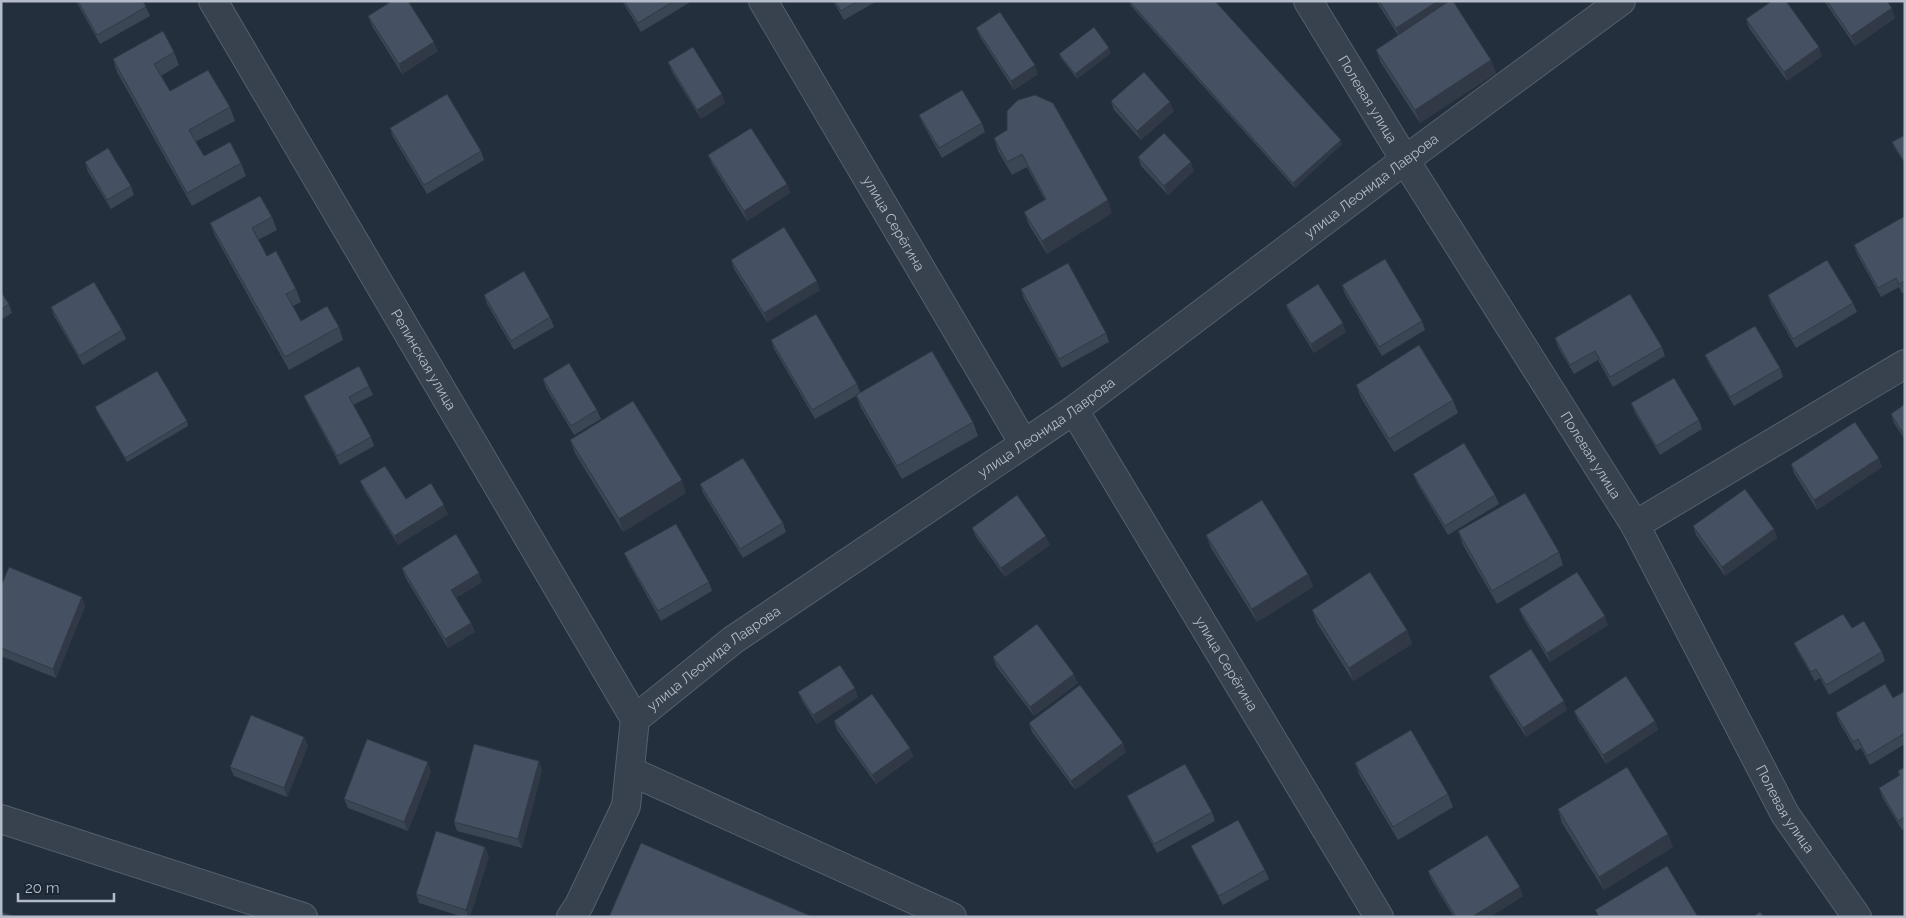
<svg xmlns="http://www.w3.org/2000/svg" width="1906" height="918" viewBox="0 0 1906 918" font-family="Raleway,sans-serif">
<rect width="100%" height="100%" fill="#242f3e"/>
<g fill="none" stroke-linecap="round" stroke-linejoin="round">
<defs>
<g id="minor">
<path id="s1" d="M213 1 635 719"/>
<path id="s2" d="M763 1 1024 444"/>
<path id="s3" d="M1308 1 1405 160 1635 525 1785 814 1857 917"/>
<path id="s4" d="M1074 410 1379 917"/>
<path d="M1635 525 1905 364"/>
<path d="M630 771 952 917"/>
<path d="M1 819 303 917"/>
<path id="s5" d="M571 917 579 905 626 806 635 719 733 640 1074 410 1405 160 1621 1"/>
</g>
</defs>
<use href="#minor" stroke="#565f6c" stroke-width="30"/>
<use href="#minor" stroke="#38414e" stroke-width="28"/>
</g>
<path fill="#3b4654" d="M76 1H143L146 7 150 16 100 44Z
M622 1H692L641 32Z
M833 1H877L844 20Z
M1129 1 1342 144 1295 188 1131 6Z
M1376 1H1455L1453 3 1491 60 1496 73 1420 123 1381 63 1376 50 1398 35Z
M1824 1H1887L1895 18 1855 46Z
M368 16 438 51 402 74 372 26Z
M1746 19 1822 56 1787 81 1749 28Z
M976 28 1038 74 1014 90 980 37Z
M174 52 179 65 161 76 170 91 230 107 235 121 195 142 204 156 241 163 246 176 192 206 117 72 113 59Z
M1111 53 1077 79 1061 58 1059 54Z
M668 62 725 103 701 119 672 72Z
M1111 101 1174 111 1141 140 1114 110Z
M919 115 982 123 985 132 942 158 923 124Z
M390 128 481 151 484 160 427 194 393 137Z
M1007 130 1112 213 1047 254 1029 225 1024 212 1045 200 1027 167 1012 175 998 151 994 138Z
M1905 135V164L1894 147 1892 142Z
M708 155 787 184 790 193 747 221 712 164Z
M1138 157 1194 171 1168 195 1141 166Z
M85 162 131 186 134 195 111 209 88 172Z
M1905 216V292L1902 293 1899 287 1881 297 1857 254 1854 245Z
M272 217 277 230 258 240 267 256 296 289 301 302 293 306 301 321 339 327 343 340 289 370 215 236 210 223Z
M731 260 820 290 767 322 734 269Z
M1342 285 1422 321 1425 330 1382 356 1345 294Z
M1021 289 1106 333 1109 342 1062 368 1024 299Z
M1 292 9 304 12 313 1 320Z
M484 295 550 317 554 327 514 350 487 304Z
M1768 295 1853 303 1857 312 1796 348 1771 304Z
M1286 305 1346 332 1314 353 1290 314Z
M51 307 122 330 126 339 83 365 54 316Z
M1555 338 1662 347 1665 356 1613 387 1598 360 1574 374 1558 347Z
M771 340 857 384 860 392 973 422 978 436 902 479 861 408 856 396 815 419 774 349Z
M1705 355 1780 368 1783 377 1734 406 1709 364Z
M543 379 597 410 601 419 574 435 546 388Z
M1356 385 1453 400 1458 413 1394 452 1361 398Z
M369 386 373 395 353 405 371 437 374 446 340 465 308 405 304 396Z
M1631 403 1699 420 1702 429 1660 455 1635 413Z
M1905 404V440L1894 423 1891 414Z
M95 407 187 421 188 426 127 462 97 412Z
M570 440 686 493 623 532 575 453Z
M1791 464 1882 467 1817 510 1794 473Z
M1413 474 1495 495 1499 504 1448 535 1417 483Z
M360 481 406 499 448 514 398 545 364 490Z
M700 484 783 523 786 532 743 558 703 493Z
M1693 526 1774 529 1777 538 1725 576 1696 535Z
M972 528 1050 545 1005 577 976 537Z
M1458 531 1559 552 1563 565 1497 604 1463 545Z
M1206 535 1308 574 1313 587 1257 622 1211 548Z
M624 553 709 582 712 591 661 621 628 562Z
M402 568 482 582 456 598 471 623 475 632 448 648 405 577Z
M1 586 85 606 56 678 1 656Z
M1519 609 1608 625 1550 662 1523 618Z
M1312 610 1407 630 1412 644 1353 681 1317 623Z
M1852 628 1882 652 1885 661 1829 695 1820 678 1815 681 1798 652 1794 643Z
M993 657 1078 683 1034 716 996 666Z
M1489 676 1567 710 1526 737 1493 685Z
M1905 691V744L1870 765 1861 748 1856 751 1839 722 1836 713 1893 698Z
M798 692 858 697 817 724 802 701Z
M1574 711 1655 721 1658 730 1606 764 1578 720Z
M834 721 910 748 913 757 876 784 837 730Z
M1029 723 1126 752 1075 790 1032 732Z
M304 737 308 746 287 797 234 776 230 767Z
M1355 763 1448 794 1453 807 1398 840 1360 776Z
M1905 767V828L1902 830 1882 797 1879 788 1899 776 1898 771Z
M542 770 522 848 457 831 454 822Z
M431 772 408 831 348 808 344 799Z
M1127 796 1212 812 1215 821 1157 853 1131 805Z
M1558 809 1673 847 1604 890 1562 823Z
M1191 846 1265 870 1269 879 1223 905 1195 855Z
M489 856 470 917H463L419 903 416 894Z
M1428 871 1523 896 1490 917H1454L1432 881Z"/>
<path fill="#303945" d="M1438 1H1455L1400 37 1396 28Z
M1892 8 1895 18 1855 46 1851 36Z
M434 42 438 51 402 74 399 64Z
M1819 47 1822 56 1787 81 1784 72Z
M1109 48 1111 53 1077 79 1075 74Z
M1491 60 1496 73 1420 123 1415 110Z
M1035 65 1038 74 1014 90 1011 81Z
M722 94 725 103 701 119 697 110Z
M1170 102 1174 111 1141 140 1137 131Z
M1341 140 1342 144 1295 188 1293 183Z
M1191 162 1194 171 1168 195 1164 186Z
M787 184 790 193 747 221 744 211Z
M1108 200 1112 213 1047 254 1042 241Z
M817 281 820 290 767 322 764 313Z
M1343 323 1346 332 1314 353 1311 344Z
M1879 458 1882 467 1817 510 1814 500Z
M682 480 686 493 623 532 619 519Z
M444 505 448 514 398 545 394 536Z
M1774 529 1777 538 1725 576 1722 567Z
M1046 536 1050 545 1005 577 1001 568Z
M479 573 482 582 454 599 451 590Z
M1308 574 1313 587 1257 622 1252 609Z
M82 597 85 606 56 678 53 669Z
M1605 616 1608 625 1550 662 1547 653Z
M471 623 475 632 448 648 445 639Z
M1407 630 1412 644 1353 681 1349 668Z
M1074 674 1078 683 1034 716 1030 707Z
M855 688 858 697 817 724 813 715Z
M1564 701 1567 710 1526 737 1523 728Z
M1655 721 1658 730 1606 764 1603 755Z
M304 737 308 746 287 797 284 788Z
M1123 743 1126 752 1075 790 1071 781Z
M910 748 913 757 876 784 872 775Z
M539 761 542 770 522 848 518 839Z
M428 762 431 772 408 831 404 822Z
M1668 834 1673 847 1604 890 1599 877Z
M485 847 489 856 470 917H468L466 910Z
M1520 887 1523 896 1490 917H1472Z"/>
<path fill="#455162" stroke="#303945" d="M78 1H143L146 7 97 35Z
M392 1H408L434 42 399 64 368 16Z
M624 1H674L638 23Z
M835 1H858L841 11Z
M1129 1H1215L1341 140 1293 183Z
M1379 1H1438L1396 28Z
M1449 1H1453L1491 60 1415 110 1376 50Z
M1772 1H1786L1819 47 1784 72 1746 19Z
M1827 1H1887L1892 8 1851 36Z
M1000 12 1035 65 1011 81 976 28Z
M1094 27 1109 48 1075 74 1059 54Z
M163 31 174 52 154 64 170 91 208 70 230 107 189 130 204 156 230 142 241 163 187 193 113 59Z
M693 47 722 94 697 110 668 62Z
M1144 72 1170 102 1137 131 1111 101Z
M962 90 982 123 939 148 919 115Z
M447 94 481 151 424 185 390 128Z
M1035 95 1053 103 1108 200 1042 241 1024 212 1046 199 1022 154 1007 162 994 138 1007 130V111L1018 100Z
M751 128 787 184 744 211 708 155Z
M1164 133 1191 162 1164 186 1138 157Z
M1905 135V163L1892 142Z
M108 148 131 186 107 200 85 162Z
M260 196 272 217 252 228 267 256 276 251 296 289 286 294 301 321 327 306 339 327 285 357 210 223Z
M1905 216V281L1899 284 1896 278 1878 288 1854 245Z
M784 227 817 281 764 313 731 260Z
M1385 259 1422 321 1379 347 1342 285Z
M1827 260 1853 303 1793 339 1768 295Z
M1068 263 1106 333 1059 359 1021 289Z
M524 271 550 317 511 341 484 295Z
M94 282 122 330 79 356 51 307Z
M1318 284 1343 323 1311 344 1286 305Z
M1 292 9 304 1 309Z
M1630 294 1662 347 1610 377 1595 351 1570 365 1555 338Z
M816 314 857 384 812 410 771 340Z
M1755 326 1780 368 1730 397 1705 355Z
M1419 345 1453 400 1389 439 1356 385Z
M932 351 973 422 897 466 856 395Z
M569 363 597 410 571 426 543 379Z
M359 366 369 386 349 397 371 437 337 456 304 396Z
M157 371 187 421 125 458 95 407Z
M1674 378 1699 420 1656 446 1631 403Z
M633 401 682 480 619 519 570 440Z
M1905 404V436L1891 414Z
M1855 422 1879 458 1814 500 1791 464Z
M1464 443 1495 495 1445 526 1413 474Z
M743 458 783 523 740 549 700 484Z
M385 466 406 499 431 483 444 505 394 536 360 481Z
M1745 489 1774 529 1722 567 1693 526Z
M1525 493 1559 552 1492 591 1458 531Z
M1017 495 1046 536 1001 568 972 528Z
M1262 500 1308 574 1252 609 1206 535Z
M676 524 709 582 658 611 624 553Z
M456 534 479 573 451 590 471 623 445 639 402 568Z
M9 567 82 597 53 669 1 648V586Z
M1370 572 1407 630 1349 668 1312 610Z
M1577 572 1605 616 1547 653 1519 609Z
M1843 614 1852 628 1864 621 1882 652 1826 685 1816 669 1811 672 1794 643Z
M1037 624 1074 674 1030 707 993 657Z
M1531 649 1564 701 1523 728 1489 676Z
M840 665 855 688 813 715 798 692Z
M1626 676 1655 721 1603 755 1574 711Z
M1885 684 1893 698 1905 691V733L1867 756 1858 739 1853 742 1836 713Z
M1080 685 1123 743 1071 781 1029 723Z
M872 694 910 748 872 775 834 721Z
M251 715 304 737 284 788 230 767Z
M1411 730 1448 794 1393 827 1355 763Z
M367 739 428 762 404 822 344 799Z
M474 744 539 761 518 839 454 822Z
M1185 764 1212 812 1154 844 1127 796Z
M1627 767 1668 834 1599 877 1558 809Z
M1905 767V817L1898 821 1879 788 1900 775 1898 771Z
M1238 820 1265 870 1219 896 1191 846Z
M436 831 485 847 466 910 416 894Z
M1487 835 1520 887 1472 917H1456L1428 871Z
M641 843 813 917H609Z
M1667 866 1698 917H1599L1595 910Z
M1 912 16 917H1Z
M1760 912 1764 917H1753Z"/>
<g text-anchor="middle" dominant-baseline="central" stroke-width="5" stroke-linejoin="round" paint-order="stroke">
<g font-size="14" fill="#b4bcc9" stroke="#1d2633">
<text stroke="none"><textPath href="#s3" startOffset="115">Полевая улица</textPath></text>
<text stroke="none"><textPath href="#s5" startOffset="1121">улица Леонида Лаврова</textPath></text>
<text stroke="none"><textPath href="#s2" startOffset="258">улица Серёгина</textPath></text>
<text stroke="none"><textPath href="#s1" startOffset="416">Репинская улица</textPath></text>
<text stroke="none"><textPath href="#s5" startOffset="716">улица Леонида Лаврова</textPath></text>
<text stroke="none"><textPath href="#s3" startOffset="535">Полевая улица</textPath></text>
<text stroke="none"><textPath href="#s5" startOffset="311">улица Леонида Лаврова</textPath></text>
<text stroke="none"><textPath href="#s4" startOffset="296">улица Серёгина</textPath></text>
<text stroke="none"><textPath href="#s3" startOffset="939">Полевая улица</textPath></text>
</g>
</g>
<rect width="1906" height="918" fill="none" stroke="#b4bcc9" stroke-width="5"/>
<path d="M18 893v8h96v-8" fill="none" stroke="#b4bcc9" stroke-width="2.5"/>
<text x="25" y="893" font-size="15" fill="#b4bcc9" stroke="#1d2633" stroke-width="4" paint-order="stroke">20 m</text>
</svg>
